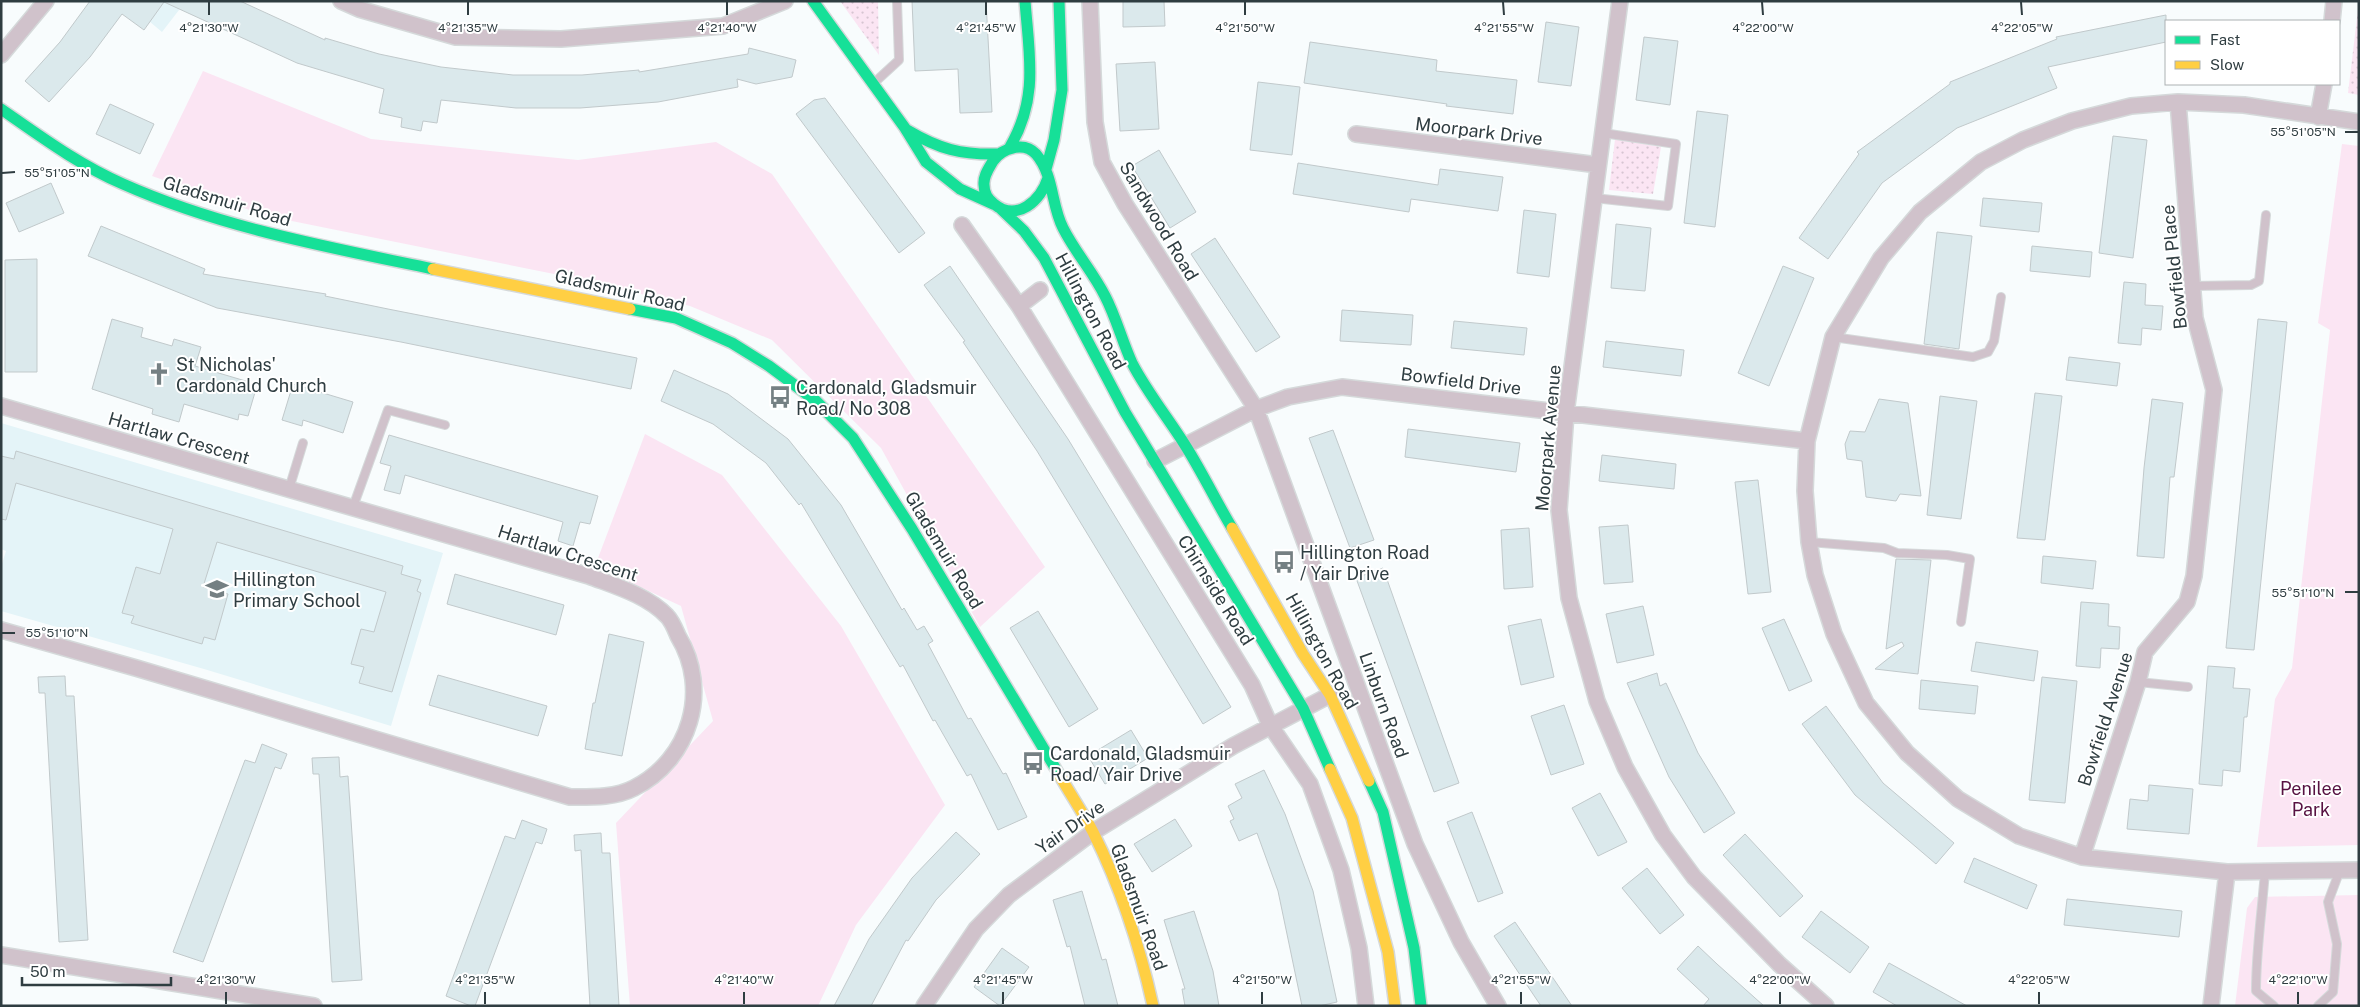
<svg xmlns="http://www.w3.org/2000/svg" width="2360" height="1007" viewBox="0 0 2360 1007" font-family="'Public Sans',sans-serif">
<defs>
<pattern id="grass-dots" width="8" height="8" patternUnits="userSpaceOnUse" patternTransform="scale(1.25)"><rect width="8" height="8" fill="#fbe5f3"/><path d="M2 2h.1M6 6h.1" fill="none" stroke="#d7c5d2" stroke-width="1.8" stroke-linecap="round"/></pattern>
</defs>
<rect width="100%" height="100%" fill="#f8fcfd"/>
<path fill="#e4f4f8" d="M125 1H186L162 32Z
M1 423 443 553 391 726 204 669 1 611V567L6 551 1 549Z"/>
<path fill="url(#grass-dots)" d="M840 1H878L879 55Z
M2359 1V95L2348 93Z
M1615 139 1661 147 1653 194 1609 190Z"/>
<path fill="#fbe5f3" d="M203 71 371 139 578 160 716 142 772 174 1045 567 980 627 881 448 772 340 690 306 584 280 267 216 152 176Z
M2342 144 2359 146V845L2257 847 2275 699 2292 668 2330 330 2318 323Z
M645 434 722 475 841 626 945 805 856 925 818 1006H630L616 823 713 721 681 606 595 566Z
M2359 895V1006H2235L2247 908 2255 897Z"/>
<path fill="#dbe9ec" stroke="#c1c9cb" d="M90 1H240L325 40V38L379 54 441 67 513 75H582L639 70V72L748 54 749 48 796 60 792 77 756 84 737 79 738 87 658 102 580 108H516L441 100 437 123 423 121 421 131 401 127 402 118 379 113 384 89 297 63 164 2 144 30 122 14 90 57 49 102 25 81 60 42Z
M912 1H986L992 112 960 113 958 69 915 71Z
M1123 1H1164L1165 26 1123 27Z
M2166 15V42L2048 67 2057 88 1957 128 1882 183 1828 259 1799 238 1859 154 1857 152 1950 84V82L2057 39 2056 37Z
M1546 22 1579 27 1571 86 1538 82Z
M1644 37 1678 41 1670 105 1636 100Z
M1310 42 1437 60 1436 71 1517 80 1513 114 1446 106 1447 104 1304 83Z
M1155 62 1159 129 1120 131 1116 64Z
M1258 82 1300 87 1292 155 1250 150Z
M825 98 925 233 899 253 796 114 814 100Z
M110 104 154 124 140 154 96 134Z
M1697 111 1728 115 1715 227 1684 223Z
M2113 136 2147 140 2133 258 2099 253Z
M1159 150 1196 212 1170 228 1132 166Z
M1298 163 1438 185 1440 169 1503 177 1498 211 1411 199 1409 212 1293 194Z
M51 183 64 213 19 232 6 203Z
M1983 198 2042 203 2039 232 1980 226Z
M1524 210 1556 214 1549 277 1517 273Z
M1616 224 1651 228 1645 291 1611 288Z
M101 226 205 269 203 274 326 294 325 296 388 309 637 358 631 389 401 342 217 308 88 256Z
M1937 232 1972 236 1959 349 1924 344Z
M1215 238 1280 337 1256 352 1191 254Z
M2032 246 2092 252 2090 277 2030 271Z
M37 259V372H5V260Z
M950 266 1068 439 1231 707 1203 724 1037 451 963 342 965 341 924 285Z
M1783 266 1814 278 1769 386 1738 373Z
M2124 282 2146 284 2145 305 2163 306 2161 330 2142 328 2141 345 2118 343Z
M1342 310 1413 315 1411 345 1340 341Z
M112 319 143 328 141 337 172 346 174 339 201 347 195 366 249 382 248 387 256 389 248 416 239 414 238 420 184 404 179 422 152 414 153 409 92 389Z
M2258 319 2287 322 2254 650 2226 648Z
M1454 321 1527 328 1524 355 1451 348Z
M1606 341 1684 350 1681 376 1603 367Z
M2069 357 2120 363 2117 386 2066 380Z
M674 370 728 394 788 439 841 505 902 610 904 608 917 630 924 626 933 641 928 644 968 719 971 718 1003 774 1006 773 1027 817 998 830 971 774 967 776 935 720 933 721 903 665 900 667 801 503 799 505 766 463 713 424 661 401Z
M293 384 353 402 343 433 303 420 302 426 282 420Z
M2035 393 2062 396 2045 540 2017 538Z
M1940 396 1977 401 1961 519 1927 515Z
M1879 399 1908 403 1921 496 1900 494 1896 501 1866 497 1862 461 1847 459 1845 444 1850 431 1865 432Z
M2152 399 2183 403 2174 477H2170L2164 558 2137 556 2144 468Z
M1408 429 1520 443 1516 472 1405 457Z
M1333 430 1374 540 1350 548 1309 438Z
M389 435 598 496 590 524 580 522 573 546 558 541 563 522 405 475 400 494 384 490 391 466 380 463Z
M16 451 403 566 401 574 421 580 417 591 421 593 392 692 359 683 364 667 351 664 361 629 374 632 386 592 217 542 203 587 228 594 215 640 204 637 202 644 131 623 134 616 122 613 136 567 160 574 173 529 16 483 6 520 1 519V456L14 459Z
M1602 455 1676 464 1674 489 1599 481Z
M1758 480 1771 592 1748 594 1735 482Z
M1628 525 1633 582 1604 584 1599 527Z
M1529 528 1533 587 1504 589 1501 530Z
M2043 556 2096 561 2093 589 2041 583Z
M1896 559 1931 560 1918 674 1875 669 1904 646 1902 642 1886 649Z
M1383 568 1459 783 1434 792 1356 578Z
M455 574 564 605 556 635 447 604Z
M2081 602 2109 604 2108 626 2120 627 2119 649 2101 648 2100 668 2076 666Z
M1643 606 1654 655 1617 663 1606 614Z
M1038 611 1098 709 1069 727 1010 628Z
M1541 619 1554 677 1521 685 1508 626Z
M1784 619 1812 681 1789 691 1762 628Z
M609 634 644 642 622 756 585 749 593 703H595Z
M1976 642 2038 651 2034 681 1971 671Z
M2208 666 2235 668 2233 688 2250 689 2247 717H2244L2240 772 2223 770 2222 786 2199 784Z
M1657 673 1660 686 1666 683 1698 753 1735 813 1704 833 1669 777 1627 683Z
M438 675 547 706 538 736 429 705Z
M65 676 66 696H74L88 940 59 942 45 693H39L38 677Z
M2042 677 2077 681 2065 803 2029 800Z
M1921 680 1978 686 1975 714 1919 709Z
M1564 705 1584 764 1551 775 1531 716Z
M1826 706 1883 783 1954 843 1936 864 1855 795 1802 724Z
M1131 730 1148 758 1105 784 1088 756Z
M262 744 287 754 281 769 275 767 203 962 173 952 245 760 255 763Z
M339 757 340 777 348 776 362 980 332 982 319 774H313L312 758Z
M1264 770 1285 814 1313 891 1337 1002 1319 1006H1302L1278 891 1257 833 1239 841 1230 821 1234 819 1228 806 1242 798 1235 784Z
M2149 785 2193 789 2189 834 2127 829 2130 799 2148 801Z
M1600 793 1627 842 1598 856 1572 808Z
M1472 812 1503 893 1478 902 1447 822Z
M1175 819 1192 846 1152 872 1134 844Z
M522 820 547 829 542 844 536 842 475 1006H471L446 996 505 836 515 839Z
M956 832 980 854 936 900 908 941 906 940 871 1006H834L869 939 912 878Z
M601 833 602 853H610L619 1006H590L581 850 575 851 574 835Z
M1745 834 1803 896 1780 917 1723 855Z
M1974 858 2037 885 2027 909 1964 882Z
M1647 868 1684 915 1660 934 1622 888Z
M1082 891 1102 960 1106 959 1118 1006H1085L1070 946 1067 947 1053 900Z
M2067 899 2182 911 2179 937 2064 925Z
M1194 911 1213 971 1219 1006H1185L1182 989H1185L1164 920Z
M1821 911 1869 947 1850 973 1802 937Z
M1515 922 1572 1006H1541L1494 936Z
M1698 946 1717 964 1764 1006H1703L1709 999 1677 969Z
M1002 948 1029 967 1000 1006 974 987Z
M1889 963 1967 1006H1897L1873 992Z"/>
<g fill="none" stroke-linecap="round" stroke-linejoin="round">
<defs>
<path id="lane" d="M875 82 899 60 897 1
M1594 198 1668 206 1676 144 1603 133
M2193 286 2251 285 2259 281 2266 215
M1833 337 1973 357 1988 352 1994 341 2001 297
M289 489 303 443
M353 507 388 410 445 425
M1809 542 1884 548 1897 553 1947 555 1970 559 1961 622
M2138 682 2188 687
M2265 871C2262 912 2256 951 2256 991L2274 1006
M2318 1006 2333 992 2337 944 2328 902 2340 870"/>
<path id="street" d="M341 1 359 9 456 37 561 39 723 26 785 1
M1090 1 1095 122 1102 162 1125 204 1256 409 1415 844 1461 942 1498 1006
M1620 1 1566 413 1559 510 1569 598 1597 701 1625 767 1663 835 1694 877 1779 964 1826 1006
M2332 21 2334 1
M1 55 46 1
M2318 117 2324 84
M2359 122 2244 105 2178 102 2131 106 2072 121 2023 140 1981 162 1920 212 1881 258 1833 337 1807 441 1805 491 1809 542 1815 575 1834 634 1866 703 1907 753 1958 799 2019 836 2082 857 2227 872 2359 870
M1356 134 1598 165
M962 225 1019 306 1252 685 1270 725 1310 784 1341 870 1359 948 1366 1006
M1019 306 1040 290
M1 406 589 576C615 586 647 595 667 616 672 621 675 629 678 636 711 690 690 760 634 788 615 798 590 797 570 797L136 668 1 630
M1155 461 1256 409 1288 397 1342 387 1807 441
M2082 857 2138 682 2145 652 2187 602 2194 576 2214 390 2195 318 2178 102
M1 955 314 1006
M924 1006 976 929 1009 895 1093 832 1233 746 1330 695
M2211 1006 2227 872"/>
<path id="fast" d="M813 1 905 128 926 162 960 189 993 204
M1 109C40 136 79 165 123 184 222 228 328 247 433 269
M907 130C939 149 961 155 998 154
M1010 147C1039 97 1029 55 1025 1
M1046 169 1054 140 1062 90 1059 1
M1048 178C1041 200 1017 223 994 204 988 199 984 194 984 185 983 176 989 168 993 161 1002 148 1024 141 1036 154 1054 175 1051 205 1063 228 1075 252 1093 272 1105 296 1116 317 1122 341 1132 363 1147 392 1168 418 1185 445 1202 472 1216 501 1232 528
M1001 209 1024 231 1044 258 1125 412 1303 708 1330 769
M630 309 676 318 732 343 769 366 816 401 853 438 912 529 1060 776
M1369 781 1383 812 1414 948 1421 1006"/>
<path id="slow" d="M433 269 630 309
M1232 528 1303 654 1330 695 1369 781
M1330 769 1352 818 1388 952 1395 1006
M1060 776C1071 795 1083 813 1093 832 1120 886 1140 947 1153 1006"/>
</defs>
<use href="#lane" stroke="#d5d9da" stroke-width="10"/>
<use href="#street" stroke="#d5d9da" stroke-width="18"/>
<use href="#fast" stroke="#d5d9da" stroke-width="14"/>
<use href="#slow" stroke="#d5d9da" stroke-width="14"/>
<use href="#lane" stroke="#d0c2cb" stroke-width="8"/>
<use href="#street" stroke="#d0c2cb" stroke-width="15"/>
<use href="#fast" stroke="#16e098" stroke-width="11"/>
<use href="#slow" stroke="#ffcf43" stroke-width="11"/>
</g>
<path fill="none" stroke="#2f3d41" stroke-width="2" d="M209 2V15M468 2V15M727 2V15M986 2V15M1245 2V15M1503 2 1504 15M1762 2 1763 15M2021 2 2022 15M2345 132H2358M2 173 15 172M2345 592H2358M2 633H15M226 992V1004M485 992V1004M744 992V1004M1003 992V1004M1262 992V1004M1521 992V1004M1780 992V1004M2039 992V1004M2298 992V1004"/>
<defs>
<symbol id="church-bare" viewBox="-9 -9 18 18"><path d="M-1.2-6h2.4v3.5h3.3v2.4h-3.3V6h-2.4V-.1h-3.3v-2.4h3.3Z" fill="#758083" stroke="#fff" stroke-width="2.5" paint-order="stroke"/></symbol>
<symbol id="bus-bare" viewBox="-9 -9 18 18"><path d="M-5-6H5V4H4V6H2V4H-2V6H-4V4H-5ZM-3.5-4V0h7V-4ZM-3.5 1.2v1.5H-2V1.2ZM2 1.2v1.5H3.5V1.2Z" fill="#758083" stroke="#fff" stroke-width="2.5" paint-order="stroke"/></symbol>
<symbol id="school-bare" viewBox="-9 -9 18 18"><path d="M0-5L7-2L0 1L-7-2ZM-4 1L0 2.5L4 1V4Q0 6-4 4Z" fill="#758083" stroke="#fff" stroke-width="2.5" paint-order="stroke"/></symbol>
</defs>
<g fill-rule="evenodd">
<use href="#church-bare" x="143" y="358" width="32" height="32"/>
<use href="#bus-bare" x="764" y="381" width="32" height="32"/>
<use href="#bus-bare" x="1268" y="546" width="32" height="32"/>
<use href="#school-bare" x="201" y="573" width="32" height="32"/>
<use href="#bus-bare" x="1017" y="747" width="32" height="32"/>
</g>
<g text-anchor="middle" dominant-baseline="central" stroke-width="4" stroke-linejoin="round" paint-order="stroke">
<g font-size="18" fill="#2f3d41" stroke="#fff">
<text transform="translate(1479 131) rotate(7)">Moorpark Drive</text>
<text transform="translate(227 201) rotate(17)">Gladsmuir Road</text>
<text transform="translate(1159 221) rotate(59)">Sandwood Road</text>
<text transform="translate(2174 267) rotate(-96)">Bowfield Place</text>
<text transform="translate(620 290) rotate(13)">Gladsmuir Road</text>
<text transform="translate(1091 311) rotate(62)">Hillington Road</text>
<text transform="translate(1461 381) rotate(7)">Bowfield Drive</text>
<text transform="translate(179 438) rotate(16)">Hartlaw Crescent</text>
<text transform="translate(1548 438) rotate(-85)">Moorpark Avenue</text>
<text transform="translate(944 550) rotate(59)">Gladsmuir Road</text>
<text transform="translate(568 553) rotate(18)">Hartlaw Crescent</text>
<text transform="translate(1216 590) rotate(58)">Chirnside Road</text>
<text transform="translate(1322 651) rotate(61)">Hillington Road</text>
<text transform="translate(1384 705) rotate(70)">Linburn Road</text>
<text transform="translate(2105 719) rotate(-72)">Bowfield Avenue</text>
<text transform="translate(1070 827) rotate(-35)">Yair Drive</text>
<text transform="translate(1139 907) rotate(70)">Gladsmuir Road</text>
</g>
<g font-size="18" fill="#2f3d41" stroke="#fff" text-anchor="start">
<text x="176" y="364">St Nicholas'<tspan x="176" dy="21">Cardonald Church</tspan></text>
<text x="796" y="387">Cardonald, Gladsmuir<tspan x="796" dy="21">Road/ No 308</tspan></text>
<text x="1300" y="552">Hillington Road<tspan x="1300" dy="21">/ Yair Drive</tspan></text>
<text x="233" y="579">Hillington<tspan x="233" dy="21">Primary School</tspan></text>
<text x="1050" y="753">Cardonald, Gladsmuir<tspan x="1050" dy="21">Road/ Yair Drive</tspan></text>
</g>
<g font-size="18" fill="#571242" stroke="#fff">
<text x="2311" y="788">Penilee<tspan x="2311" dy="21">Park</tspan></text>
</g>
</g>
<g font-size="12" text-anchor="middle" fill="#2f3d41" stroke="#fff" stroke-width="4" stroke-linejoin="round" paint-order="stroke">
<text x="209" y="32">4°21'30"W</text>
<text x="468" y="32">4°21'35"W</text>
<text x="727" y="32">4°21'40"W</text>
<text x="986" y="32">4°21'45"W</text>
<text x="1245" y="32">4°21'50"W</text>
<text x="1504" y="32">4°21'55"W</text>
<text x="1763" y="32">4°22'00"W</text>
<text x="2022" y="32">4°22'05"W</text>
<text x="2303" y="136">55°51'05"N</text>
<text x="57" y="177">55°51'05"N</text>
<text x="2303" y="597">55°51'10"N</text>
<text x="57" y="637">55°51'10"N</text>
<text x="226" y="984">4°21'30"W</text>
<text x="485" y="984">4°21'35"W</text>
<text x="744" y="984">4°21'40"W</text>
<text x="1003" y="984">4°21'45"W</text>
<text x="1262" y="984">4°21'50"W</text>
<text x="1521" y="984">4°21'55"W</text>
<text x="1780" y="984">4°22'00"W</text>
<text x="2039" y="984">4°22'05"W</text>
<text x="2298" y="984">4°22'10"W</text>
</g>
<rect width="2360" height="1007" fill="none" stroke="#2f3d41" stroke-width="5"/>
<rect x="2165" y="20" width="175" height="65" fill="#ffffff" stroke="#acb1b3"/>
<rect x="2175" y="36" width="25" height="8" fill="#16e098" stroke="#acb1b3"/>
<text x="2210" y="45" font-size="15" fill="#2f3d41">Fast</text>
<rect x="2175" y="61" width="25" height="8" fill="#ffcf43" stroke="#acb1b3"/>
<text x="2210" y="70" font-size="15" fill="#2f3d41">Slow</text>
<path d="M22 977v8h149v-8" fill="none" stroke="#2f3d41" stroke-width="2.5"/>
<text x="30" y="977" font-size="15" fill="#2f3d41" stroke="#ffffff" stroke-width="4" paint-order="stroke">50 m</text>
</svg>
